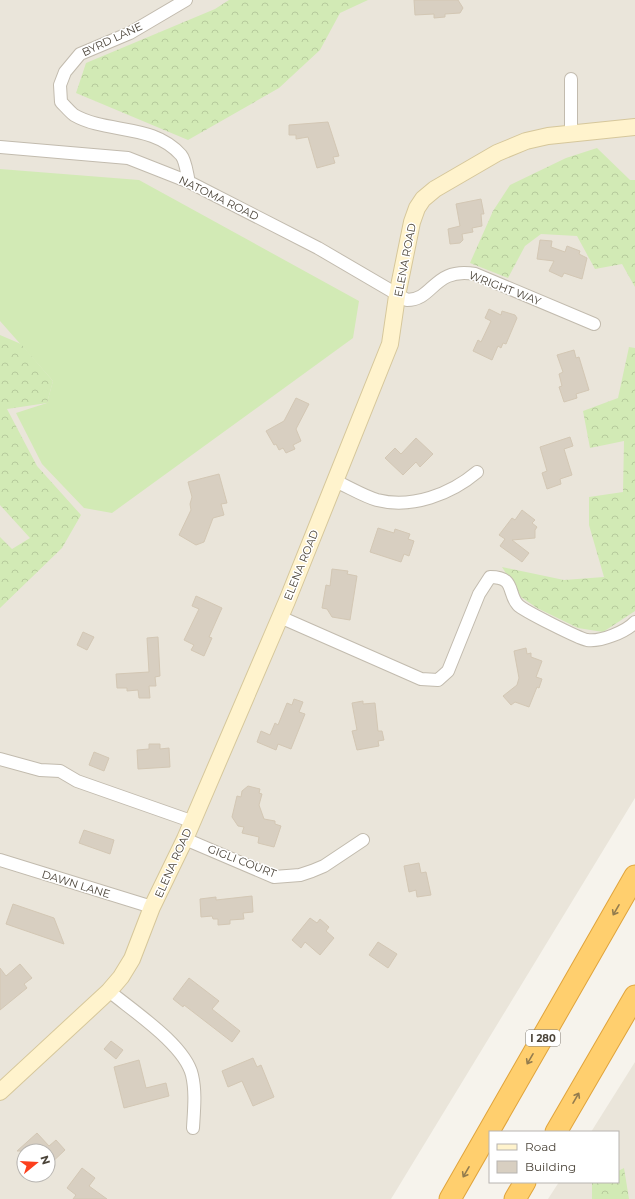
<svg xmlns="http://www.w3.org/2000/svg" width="635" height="1199" viewBox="0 0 635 1199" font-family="Montserrat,sans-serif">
<defs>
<pattern id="forest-crowns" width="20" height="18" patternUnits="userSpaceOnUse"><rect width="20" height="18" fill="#d2eab5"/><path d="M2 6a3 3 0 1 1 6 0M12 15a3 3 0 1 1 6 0" fill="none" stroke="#b6ca9c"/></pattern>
</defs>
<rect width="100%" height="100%" fill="#f6f3ec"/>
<path fill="#eae5da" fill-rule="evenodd" d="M0 0H635V798L391 1199H0ZM24 1151H48V1175H24Z
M635 1062V1199H548L559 1182H618V1132H591Z"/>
<path fill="#d2eab5" d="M0 169 139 180 359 301 353 338 112 513 84 508 42 464 16 413 47 403 53 381 0 321Z"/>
<path fill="url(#forest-crowns)" d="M229 0H368L340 13 320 50 279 88 188 140 76 93 86 63 215 9Z
M597 148 630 180H635V287L622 264 595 269 577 236 541 234 525 246 508 278 470 263 493 211 510 185 566 158Z
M0 335 21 344 53 381 47 403 7 409 37 466 81 515 62 548 0 608V537L12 549 30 538 0 505Z
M629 347 635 348V611L603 632 578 628 537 608 521 597 502 567 564 580 604 577 589 525V497L623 492 624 441 590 448 583 411 618 398Z
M624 1168 629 1199H592V1182H618V1171Z"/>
<path fill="#d8cfc1" stroke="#d3c7b4" d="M414 0H458L463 8 460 13 445 14V17L434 18V14L415 15Z
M328 122 339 156 333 157 335 163 317 168 308 137 296 139V135H289V125Z
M481 199 484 214H481L482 226 472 228 473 232 462 234 463 240 460 243 450 244 448 229 460 226 456 204Z
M540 240 552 241 551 247 565 252 567 246 580 251 579 254 587 258 582 279 564 273 562 277 549 271 554 261 537 259Z
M489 309 501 315 502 311 515 315 517 318 506 344 503 343 501 348 498 346 492 360 473 351 478 340 481 342 491 321 485 318Z
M574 350 576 358 579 357 589 390 576 394 577 398 564 402 559 387 562 386 559 374 563 372 557 355Z
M296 398 309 404 296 429 301 441 293 445 295 449 286 453 283 448 279 450 276 444 274 445 266 431 284 421Z
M570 437 573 446 564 449 572 475 560 479 561 484 547 489 542 473 547 471 540 447Z
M416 438 433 454 420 467 416 462 403 475 385 458 395 448 401 454Z
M219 474 227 503 221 504 224 515 213 518 204 542 196 545 179 535 191 510 190 504 192 497 188 482Z
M522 510 535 520 532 523 537 527 535 530V538L512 540 529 553 522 562 500 546 505 539 499 535 512 518 515 520Z
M378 528 394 533 395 529 410 534 408 539 414 541 409 556 404 554 401 562 370 552Z
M332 569 348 571 347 574 357 576 350 620 332 617 327 609 322 608 326 585 330 586Z
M196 596 222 608 209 637 212 638 204 656 191 650 194 645 184 640 199 609 192 606Z
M83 632 94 637 87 650 77 645Z
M158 637 160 676 155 677 156 686H149L150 698H139L138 690 127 691V688H117L116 674 149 672 147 638Z
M526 648 527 654 531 653V657L542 661 536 677 542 679 539 688 537 687 529 707 515 702 511 705 503 696 517 685 519 678 514 651Z
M294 699 303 702 299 712 305 714 291 749 278 744 276 750 257 742 261 731 270 735 275 723 278 725 287 703 292 705Z
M363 701V704L375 703 378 731H382L384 740 378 741 379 746 357 750 352 731 357 730 352 703Z
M149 744H160V749L169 748 170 767 138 769 137 750 149 749Z
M94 752 109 758 104 771 89 765Z
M248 786 260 789 259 793 262 794 259 805 264 819 275 821V824L281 826 274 847 258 843 259 837 242 833 244 827 238 826 232 817 237 796 241 797 242 791Z
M84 830 114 840 110 854 79 843Z
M419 863 421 873 426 872 431 895 417 897 416 890 409 892 404 866Z
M252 896 253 912 243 913 244 919 230 920V924L218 925V919H213L212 916 201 917 200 899 216 897V900Z
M13 904 54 918 64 944 6 924Z
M310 918 317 923 320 919 329 927 326 931 334 938 320 955 305 942 301 948 292 940Z
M378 942 397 954 388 968 369 955Z
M20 964 32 978 24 984 27 988 0 1010V968L6 976Z
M189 978 219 1001 212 1009 240 1031 232 1042 184 1005 183 1007 173 999Z
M111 1041 123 1050 116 1059 104 1049Z
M253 1058 257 1067 261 1065 274 1097 253 1106 242 1081 228 1087 222 1071Z
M139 1060 146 1088 166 1083 169 1096 124 1108 114 1067Z
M37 1133 49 1146 56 1140 65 1150 48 1166V1151H17Z
M82 1168 95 1178 89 1186 107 1199H73L76 1195 67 1188Z"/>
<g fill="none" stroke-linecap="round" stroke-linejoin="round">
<defs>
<path id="street" d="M186 0 130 33 80 54 65 72 60 85 61 102C65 106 70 112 74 115 107 134 153 123 181 155 186 161 187 175 189 182
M571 79V135
M0 147 128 158 189 182 318 248 407 300C434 300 433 267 475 274L594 324
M335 481C349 487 363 496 377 500 412 509 451 494 477 472
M280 617 421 679 438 680 448 671 479 594 490 577C516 577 507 593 518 605 524 611 578 638 587 640 600 642 626 632 635 622
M0 759 40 770 60 771 77 781 191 821
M185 839 274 877 300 875 312 871 324 866 363 840
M0 860 152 907
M109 991C133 1011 185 1045 192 1075 196 1092 194 1110 193 1128"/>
<path id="secondary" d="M0 1092 109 991 121 977 132 959 152 907 185 839 287 601 390 344 397 296 412 222 417 208 423 199 435 189 497 153 526 141 548 136 635 127"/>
<path id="highway" d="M556 1132 635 996
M450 1199 635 876
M515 1199 525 1182"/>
</defs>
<use href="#street" stroke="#c2bbae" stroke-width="14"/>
<use href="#secondary" stroke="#d6c79b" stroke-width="18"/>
<use href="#highway" stroke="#e0a43c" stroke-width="23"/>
<use href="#street" stroke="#fff" stroke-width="12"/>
<use href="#secondary" stroke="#fff3cd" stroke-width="16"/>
<use href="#highway" stroke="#ffcf6e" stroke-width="21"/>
</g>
<defs><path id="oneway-shaft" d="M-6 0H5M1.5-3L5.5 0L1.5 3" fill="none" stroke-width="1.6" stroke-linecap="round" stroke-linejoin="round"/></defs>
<g stroke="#937c4e">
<use href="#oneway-shaft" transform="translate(616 910) rotate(120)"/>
<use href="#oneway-shaft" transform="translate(530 1059) rotate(120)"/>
<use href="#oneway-shaft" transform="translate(576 1098) rotate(-60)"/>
<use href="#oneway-shaft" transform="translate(466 1172) rotate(120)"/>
</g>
<g text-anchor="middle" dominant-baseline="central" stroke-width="3" stroke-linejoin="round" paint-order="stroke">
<rect fill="#fff" stroke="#817c74" stroke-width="1" x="526" y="1030" width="34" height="16" rx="3"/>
<g font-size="10" font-weight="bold" fill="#4b4439">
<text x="543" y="1038">I 280</text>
</g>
<g font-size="11" fill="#4b4439" stroke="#fff">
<text transform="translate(112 39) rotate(-25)">BYRD LANE</text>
<text transform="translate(219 198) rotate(26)">NATOMA ROAD</text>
<text transform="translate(405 260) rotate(-79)">ELENA ROAD</text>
<text transform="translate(505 288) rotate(21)">WRIGHT WAY</text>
<text transform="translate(301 565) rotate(-68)">ELENA ROAD</text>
<text transform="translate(242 861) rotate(21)">GIGLI COURT</text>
<text transform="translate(173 863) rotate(-66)">ELENA ROAD</text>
<text transform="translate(76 884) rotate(17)">DAWN LANE</text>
</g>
</g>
<rect x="489" y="1131" width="130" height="52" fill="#ffffff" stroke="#b7b4b0"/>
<rect x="497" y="1144" width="20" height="6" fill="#fff3cd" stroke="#b7b4b0"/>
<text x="525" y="1151" font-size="12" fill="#4b4439">Road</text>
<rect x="497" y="1161" width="20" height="12" fill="#d8cfc1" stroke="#b7b4b0"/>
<text x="525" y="1171" font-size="12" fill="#4b4439">Building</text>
<g transform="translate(36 1163) rotate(72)"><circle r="19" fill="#ffffff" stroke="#b7b4b0"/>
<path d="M0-3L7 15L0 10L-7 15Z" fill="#fc3f1d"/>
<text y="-6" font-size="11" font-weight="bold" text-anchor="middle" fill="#4b4439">N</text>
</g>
</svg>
